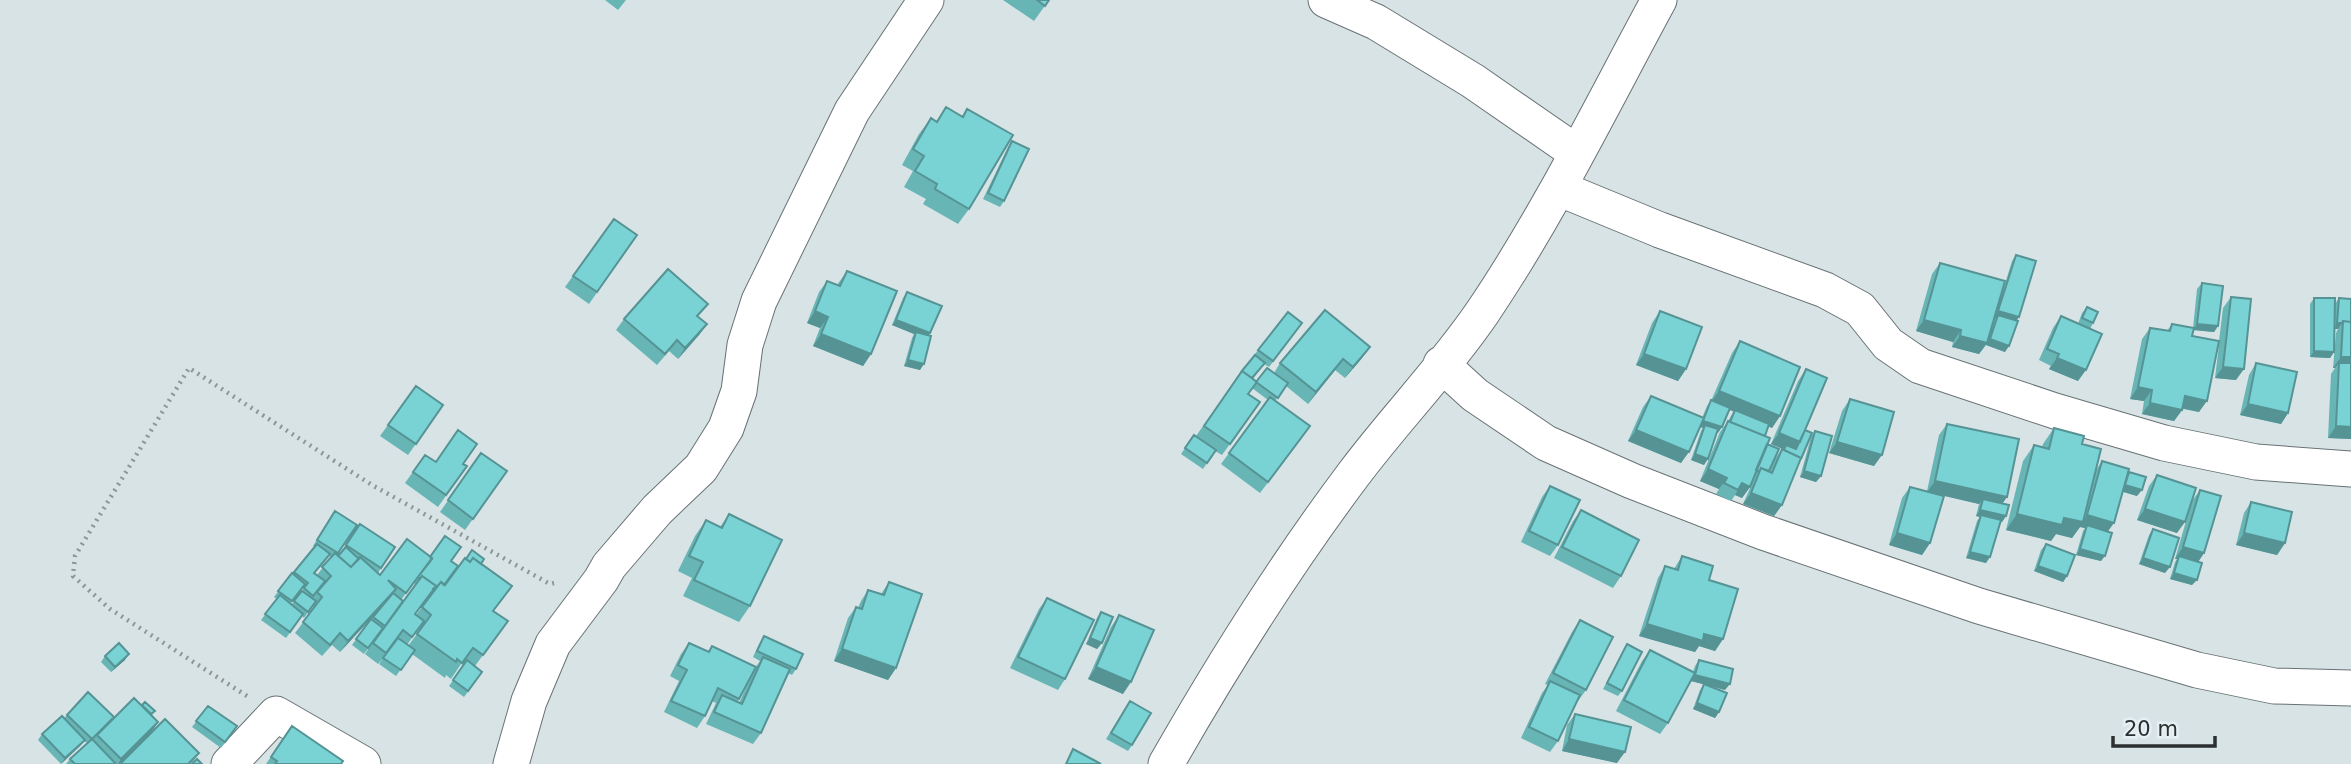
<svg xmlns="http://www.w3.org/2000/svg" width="2351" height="764" viewBox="0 0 2351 764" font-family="'DejaVu Sans',sans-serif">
<rect width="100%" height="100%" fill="#d8e3e6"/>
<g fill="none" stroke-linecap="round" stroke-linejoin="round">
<defs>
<path id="street" d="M1326 0 1376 22 1473 81 1577 153
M1558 188 1660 230 1825 290 1860 309 1888 344 1920 366 2055 411 2164 443 2256 462 2351 469
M1441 364 1475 395 1546 443 1632 481 1763 532 1979 606 2197 670 2274 686 2351 688
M229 764 276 714 363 764
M511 764 529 701 553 644 601 580 609 566 657 510 701 468 726 428 739 391 745 345 759 301 852 111 926 0
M1166 764C1223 664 1284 567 1353 475 1394 420 1443 370 1482 313 1549 214 1602 105 1659 0"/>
</defs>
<use href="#street" stroke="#687275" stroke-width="37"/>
<path stroke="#8e9698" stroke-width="4.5" stroke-dasharray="2 5" stroke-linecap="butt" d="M247 696 110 609 73 576 75 556 189 368 372 485 550 584 554 583"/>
<use href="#street" stroke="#fff" stroke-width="35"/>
</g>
<path fill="#68b5b6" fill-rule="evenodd" d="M605 0H626L618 10Z
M1003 0H1049L1034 21Z
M946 107 962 116 967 109 969 209 958 224 923 204 926 199 904 187 913 171 902 165 919 134 931 118 936 122Z
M1012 141 1004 201 1000 207 983 199 1008 147Z
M614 219 637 235 589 304 565 287Z
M2016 255V321L2005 352 1986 345 1979 354 1952 347 1953 342 1916 331 1932 274 1940 263 2000 300 2012 261Z
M847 271 871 354 863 366 813 346 820 328 807 323 819 292 827 281 837 285Z
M2202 283 2218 326 2214 332 2194 330 2192 336 2219 341 2223 308 2231 297 2236 380 2215 378 2219 345 2199 412 2183 409 2174 421 2142 414 2144 401 2130 399 2142 339 2150 328 2167 331 2172 324 2193 328 2197 289Z
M907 292 929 336 920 370 904 366 912 338 914 334 892 325 903 298Z
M2314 298 2335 304 2339 298 2351 299V439L2328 438 2331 374 2335 368H2333L2336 333 2338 329H2335L2334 352 2330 358 2310 357V304Z
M2087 307 2093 323 2090 329 2078 381 2049 369 2051 366 2039 360 2053 328 2061 316 2078 324 2082 313Z
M1660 311 1686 369 1678 381 1636 365 1652 323Z
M698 317 707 324 699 335 678 359 669 351 657 365 616 330 624 319Z
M1302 323 1269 367 1264 364 1253 379 1256 381 1274 373 1280 363 1362 358 1345 378 1335 370 1308 404 1286 386 1275 401 1302 438 1260 493 1221 464 1268 400 1252 388 1248 394 1260 402 1222 455 1215 451 1203 469 1181 454 1194 435 1196 436 1241 372 1258 350Z
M1740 341 1780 416 1772 428 1769 426 1765 436 1775 459 1782 449H1783L1771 444 1798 381 1806 369 1805 430 1782 505 1774 516 1743 504 1755 477H1754L1750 487 1742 498 1735 495 1731 501 1716 494 1719 489 1700 481 1720 432 1728 421 1734 411 1729 409 1722 427 1717 433 1704 465 1691 460 1701 431 1703 428 1700 427 1681 463 1628 441 1643 407 1651 396 1702 418 1707 406 1711 401 1732 353Z
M2256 363 2288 413 2281 424 2240 415 2249 375Z
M416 386 443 405 408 455 380 436Z
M1850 399 1874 466 1829 453 1842 411Z
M1947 424 2007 497 2002 504 2006 516 2002 522H2000L1986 563 1966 558 1977 521 1980 517 1976 516 1979 504 1942 495 1930 543 1922 555 1889 545 1902 498 1910 487 1927 491 1939 435Z
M2054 428 2082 444 2096 470 2102 461 2128 474 2137 496 2123 492 2108 531 2101 561 2076 555 2083 531 2085 528 2080 527 2072 538 2056 534 2051 541 2006 530 2023 461 2034 445 2042 447 2043 444Z
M1815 431 1821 476 1816 482 1800 477 1811 437Z
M481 453 507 471 465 530 440 512Z
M425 455 436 462 467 466 438 507 405 483Z
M2157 475 2192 501 2200 490 2204 553 2198 562 2192 585 2170 579 2175 562 2177 559H2175L2191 504 2177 533 2137 520 2149 486Z
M1550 486 1558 545 1550 556 1521 542 1542 497Z
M2251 502 2285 543 2277 555 2236 545 2244 513Z
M1581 510 1621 576 1613 588 1554 558 1573 521Z
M335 511 357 525 337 555 338 556 360 524 395 547 378 573 380 575 430 557 451 561 445 585 481 564 494 611 508 621 475 666 482 672 464 697 449 686 464 665 461 664 451 679 446 675 445 678 412 654 396 676 379 664 383 658 378 664 365 654 380 632 364 654 352 645 371 619 382 607 340 652 332 645 322 656 295 633 314 608 312 606 304 618 302 616 286 638 261 620 277 599 274 597 292 573V574L315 547 313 546ZM329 556 331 557 317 575 315 573ZM427 565 414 583 416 585 403 601 401 600ZM302 588 303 589 292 604 291 603ZM429 595 430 596 416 615 415 614ZM418 629 420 630 408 646 407 645Z
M729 514 750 606 739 622 683 596 692 578 678 571 695 536 706 520 720 527Z
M2153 529 2165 573 2139 564 2149 535Z
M2046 544 2067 576 2063 582 2034 571 2041 550Z
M1682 556 1709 580 1723 639 1715 651 1699 646 1695 652 1639 636 1658 578 1665 566 1674 569Z
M889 582 896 668 888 680 834 661 848 618 856 607 858 608 861 601 868 590 881 594Z
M1047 598 1065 679 1058 690 1010 668 1039 609Z
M1101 612 1102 643 1097 649 1086 644 1097 618Z
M1119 615 1123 694 1088 679 1111 627Z
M1580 620 1586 690 1578 701 1577 700 1558 741 1550 752 1521 738 1542 693 1548 685 1545 684 1572 632Z
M764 636 796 669 792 675 788 673 761 733 753 744 706 724 716 703 712 701 705 716 697 728 664 712 679 681 670 676 681 654 689 643 708 652 712 646 755 668 760 661 753 657 760 642ZM755 668 739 703 738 702 739 699Z
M1627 644 1622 691 1618 696 1603 689Z
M1650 650 1693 672 1695 666 1699 660 1725 690 1705 685 1719 712 1715 718 1693 709 1700 690 1704 684 1691 681 1692 678 1668 723 1660 734 1616 711 1642 661Z
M105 656 125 660 111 672 101 662Z
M1130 701 1132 745 1128 751 1106 739Z
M142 705 155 711 152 715 158 722 151 733 199 753 192 763 202 764H66L70 759 87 743 84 741 80 746 61 764 38 740 42 734 64 718 67 715 114 717Z
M208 706 237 726 221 748 192 727Z
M1575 714 1617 763 1562 751 1567 725Z
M292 726 341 764H266Z"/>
<path fill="#559394" d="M815 311 828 317 820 328 807 323Z
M1998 311 2019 317 2015 323 1998 315 1996 318 1994 317Z
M896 320 930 333 926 339 916 332 914 334 892 325Z
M1924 320 1961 330 1953 342 1916 331Z
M2337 323H2342L2338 329H2333Z
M707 324 699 335 678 359 685 348Z
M2197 324 2218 326 2214 332 2193 330Z
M821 334 871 354 863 366 813 346Z
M1960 336 1987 343 1979 354 1952 347Z
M1990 339 2009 346 2005 352 1986 345Z
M1370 347 1362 358 1345 378 1353 367Z
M2314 351 2334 352 2330 358 2310 357Z
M1644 354 1686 369 1678 381 1636 365Z
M2341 357H2351V369L2339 363 2335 368H2333Z
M2057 358 2086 370 2078 381 2049 369Z
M1343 359 1335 370 1308 404 1316 392Z
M908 360 924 364 920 370 904 366Z
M2223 367 2244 369 2236 380 2215 378Z
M2138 387 2152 390 2144 401 2130 399Z
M1719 391 1780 416 1772 428 1711 402Z
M2185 396 2207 401 2199 412 2177 407Z
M2150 403 2182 410 2174 421 2142 414Z
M2248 404 2288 413 2281 424 2240 415Z
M1703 421 1722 427 1718 433 1704 428 1705 425 1703 428 1699 426Z
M2336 426 2351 427V439L2328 438Z
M1636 430 1689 452 1681 463 1628 441Z
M1779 433 1800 442 1792 453 1786 445 1783 449 1771 444Z
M1837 442 1882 455 1874 466 1829 453Z
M1695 454 1708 459 1704 465 1691 460Z
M1708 469 1727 478 1719 489 1700 481Z
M1804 471 1821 476 1816 482 1800 477Z
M1935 481 2007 497 1999 508 1983 499 1979 504 1927 492Z
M1742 483 1750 487 1742 498 1735 495Z
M2125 485 2142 490 2137 496 2121 491Z
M1751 493 1782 505 1774 516 1743 504Z
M2145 509 2185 522 2177 533 2137 520Z
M1980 510 2006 516 2002 522 1976 516Z
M2017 514 2064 518 2082 522 2087 515 2114 523 2106 534 2087 525 2085 528 2080 527 2072 538 2056 534 2051 541 2006 530Z
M1897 533 1930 543 1922 555 1889 545Z
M2244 533 2285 543 2277 555 2236 545Z
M2183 547 2204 553 2196 565 2179 556 2177 559H2175Z
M2080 549 2105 556 2101 561 2076 555Z
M1970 552 1990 557 1986 563 1966 558Z
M2143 558 2170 567 2165 573 2139 564Z
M2038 566 2067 576 2063 582 2034 571Z
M2174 573 2197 580 2192 585 2170 579Z
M396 589 388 600 340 652 348 641Z
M1647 624 1704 634 1723 639 1715 651 1699 646 1695 652 1639 636Z
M1090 638 1102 643 1097 649 1086 644Z
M842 649 896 668 888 680 834 661Z
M129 654 125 660 111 672 115 667Z
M1096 667 1131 682 1123 694 1088 679Z
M1695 675 1730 684 1725 690 1691 681Z
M1697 703 1719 712 1715 718 1693 709Z
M158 722 151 733 120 764H118L121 759Z
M1569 739 1625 752 1617 763 1562 751Z
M85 740 80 746 61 764 65 758Z"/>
<path fill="#79d2d4" stroke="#559394" stroke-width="2" d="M1037 0H1049L1045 6Z
M946 107 963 117 967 109 1013 135 969 209 935 189 937 184 915 171 924 156 913 149 931 118 937 122Z
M1012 141 1029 149 1004 201 988 193Z
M614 219 637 235 597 292 573 276Z
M2016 255 2036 261 2019 317 1998 311Z
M1940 263 2005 281 1987 343 1960 336 1961 330 1924 320Z
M668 269 708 304 697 316 707 324 685 348 677 340 665 354 624 319Z
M847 271 897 291 871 354 821 334 828 317 815 311 827 281 840 286Z
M2202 283 2223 286 2218 326 2197 324Z
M907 292 942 306 930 333 896 320Z
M2231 297 2251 299 2244 369 2223 367Z
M2314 298H2335L2334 352 2314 351Z
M2339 298 2351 299V322L2343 321 2342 323H2337Z
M2087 307 2098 312 2093 323 2082 318Z
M1325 310 1370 347 1353 367 1343 359 1316 392 1280 363Z
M1660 311 1702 327 1686 369 1644 354Z
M1288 312 1302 323 1273 361 1258 350Z
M1998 315 2018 321 2009 346 1990 339Z
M2061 316 2102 334 2086 370 2057 358 2059 354 2047 349Z
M2343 321 2351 322V357H2341Z
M2172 324 2194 328 2192 336 2219 341 2207 401 2185 396 2182 410 2150 403 2152 390 2138 387 2150 328 2170 331Z
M916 332 931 336 924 364 908 360Z
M1740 341 1800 367 1780 416 1719 391Z
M1255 355 1265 363 1252 378 1242 371 1241 372Z
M2256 363 2297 372 2288 413 2248 404Z
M2339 363H2351V427L2336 426Z
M1267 368 1288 383 1278 398 1256 382Z
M1806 369 1827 378 1800 442 1779 433Z
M1242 371 1257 382 1248 394 1260 402 1230 444 1204 426Z
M416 386 443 405 416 444 388 425Z
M1651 396 1704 418 1689 452 1636 430Z
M1270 397 1310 426 1268 482 1229 453Z
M1850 399 1894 412 1882 455 1837 442Z
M1711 400 1730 408 1722 427 1703 421Z
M1735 410 1769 424 1765 436 1730 422Z
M1728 421 1770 438 1750 487 1742 483 1738 490 1724 483 1727 478 1708 469Z
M1947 424 2019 439 2007 497 1935 481Z
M1705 425 1718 429 1708 459 1695 454Z
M2054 428 2084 436 2082 444 2101 449 2083 522 2064 518 2062 525 2017 514 2034 445 2049 449Z
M458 430 477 444 463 464 467 466 446 495 413 472 425 455 436 462Z
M1805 430 1812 433 1801 459V458L1784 450 1786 445 1796 449Z
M1815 431 1832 436 1821 476 1804 471Z
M1194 435 1216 450 1207 463 1185 448Z
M1767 444 1779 449 1769 471 1761 468 1759 472 1756 470Z
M1782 449 1801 458 1782 505 1751 493 1761 468 1772 473Z
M481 453 507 471 473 519 448 500Z
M2102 461 2129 469 2114 523 2087 515Z
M2129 472 2146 477 2142 490 2125 485Z
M2157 475 2196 488 2185 522 2145 509Z
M1550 486 1580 500 1558 545 1529 531Z
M1910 487 1944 496 1930 543 1897 533Z
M2200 490 2221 496 2204 553 2183 547Z
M1983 499 2009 505 2006 516 1980 510Z
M2251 502 2292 512 2285 543 2244 533Z
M1581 510 1639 540 1621 576 1562 547Z
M335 511 357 525 338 553 317 540Z
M729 514 782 540 750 606 694 580 703 562 689 556 706 520 722 528Z
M1981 515 2001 520 1990 557 1970 552Z
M360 524 395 547 381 568 346 545Z
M2087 525 2112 533 2105 556 2080 549Z
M2153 529 2179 538 2170 567 2143 558Z
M445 536 461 547 451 561 458 566 444 585 441 582 434 590 433 589 436 586 422 576 420 579 418 577 432 559 430 557Z
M407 539 432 558 406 593 388 580 396 589 348 641 340 633 330 645 303 622 322 597 317 592 331 576 322 567 335 553 351 567 360 557 380 575Z
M317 544 330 554 314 573 325 581 313 596 304 588 308 583 294 572Z
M2046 544 2075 555 2067 576 2038 566Z
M346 547 359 559 351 567 338 556Z
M472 550 484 559 481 564 473 558 470 562 466 559Z
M1682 556 1713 566 1709 580 1738 589 1723 639 1704 634 1703 641 1647 624 1665 566 1678 570Z
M2179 556 2202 563 2197 580 2174 573Z
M465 558 470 562 473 558 512 586 493 611 508 621 483 655 473 648 462 663 457 659 456 662 417 634 431 615 422 607 441 582 445 585Z
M292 573 305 584 292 601 278 591Z
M422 576 436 586 415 614 424 621 412 637 403 630 386 653 373 643Z
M889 582 922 594 896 668 842 649 856 607 862 609 868 590 884 595Z
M302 591 316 601 308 612 294 601Z
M393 593 403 601 385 626 373 617Z
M280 595 303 614 290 632 265 614Z
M1047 598 1094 620 1065 679 1018 657Z
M1101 612 1113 617 1102 643 1090 638Z
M1119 615 1154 630 1131 682 1096 667Z
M371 619 383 628 368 648 356 639Z
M1580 620 1613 637 1586 690 1553 673Z
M764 636 803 654 796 669 757 651Z
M398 638 415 650 401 670 383 658Z
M119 643 129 654 115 667 105 656Z
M689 643 709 652 712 646 756 667 739 699 718 688 705 716 671 701 687 670 678 665Z
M1627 644 1642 652 1622 691 1607 683Z
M1650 650 1695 673 1668 723 1624 700Z
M763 657 790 669 761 733 714 712 722 695 742 704Z
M467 660 482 672 468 691 453 680Z
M1699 660 1733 669 1730 684 1695 675Z
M1550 681 1580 695 1558 741 1529 727Z
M1704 684 1727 693 1719 712 1697 703Z
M88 692 114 717 92 739 116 764H75L70 759 92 739 67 715Z
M134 698 158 722 121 759 97 735Z
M1130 701 1151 713 1132 745 1111 733Z
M145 702 155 711 151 714 142 705Z
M208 706 237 726 225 742 196 721Z
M1575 714 1631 727 1625 752 1569 739Z
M62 716 85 740 65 758 42 734Z
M165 719 199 753 188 764H120Z
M292 726 343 761 341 764H275L277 761 271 757Z
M1073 749 1101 764H1066Z
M197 759 202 764H192Z"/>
<path d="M2113 736v10h102v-10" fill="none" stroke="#2b2f30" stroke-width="3.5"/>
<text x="2124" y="736" font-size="21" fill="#2b2f30" stroke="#e5f0f4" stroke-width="5" paint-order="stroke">20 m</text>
</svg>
